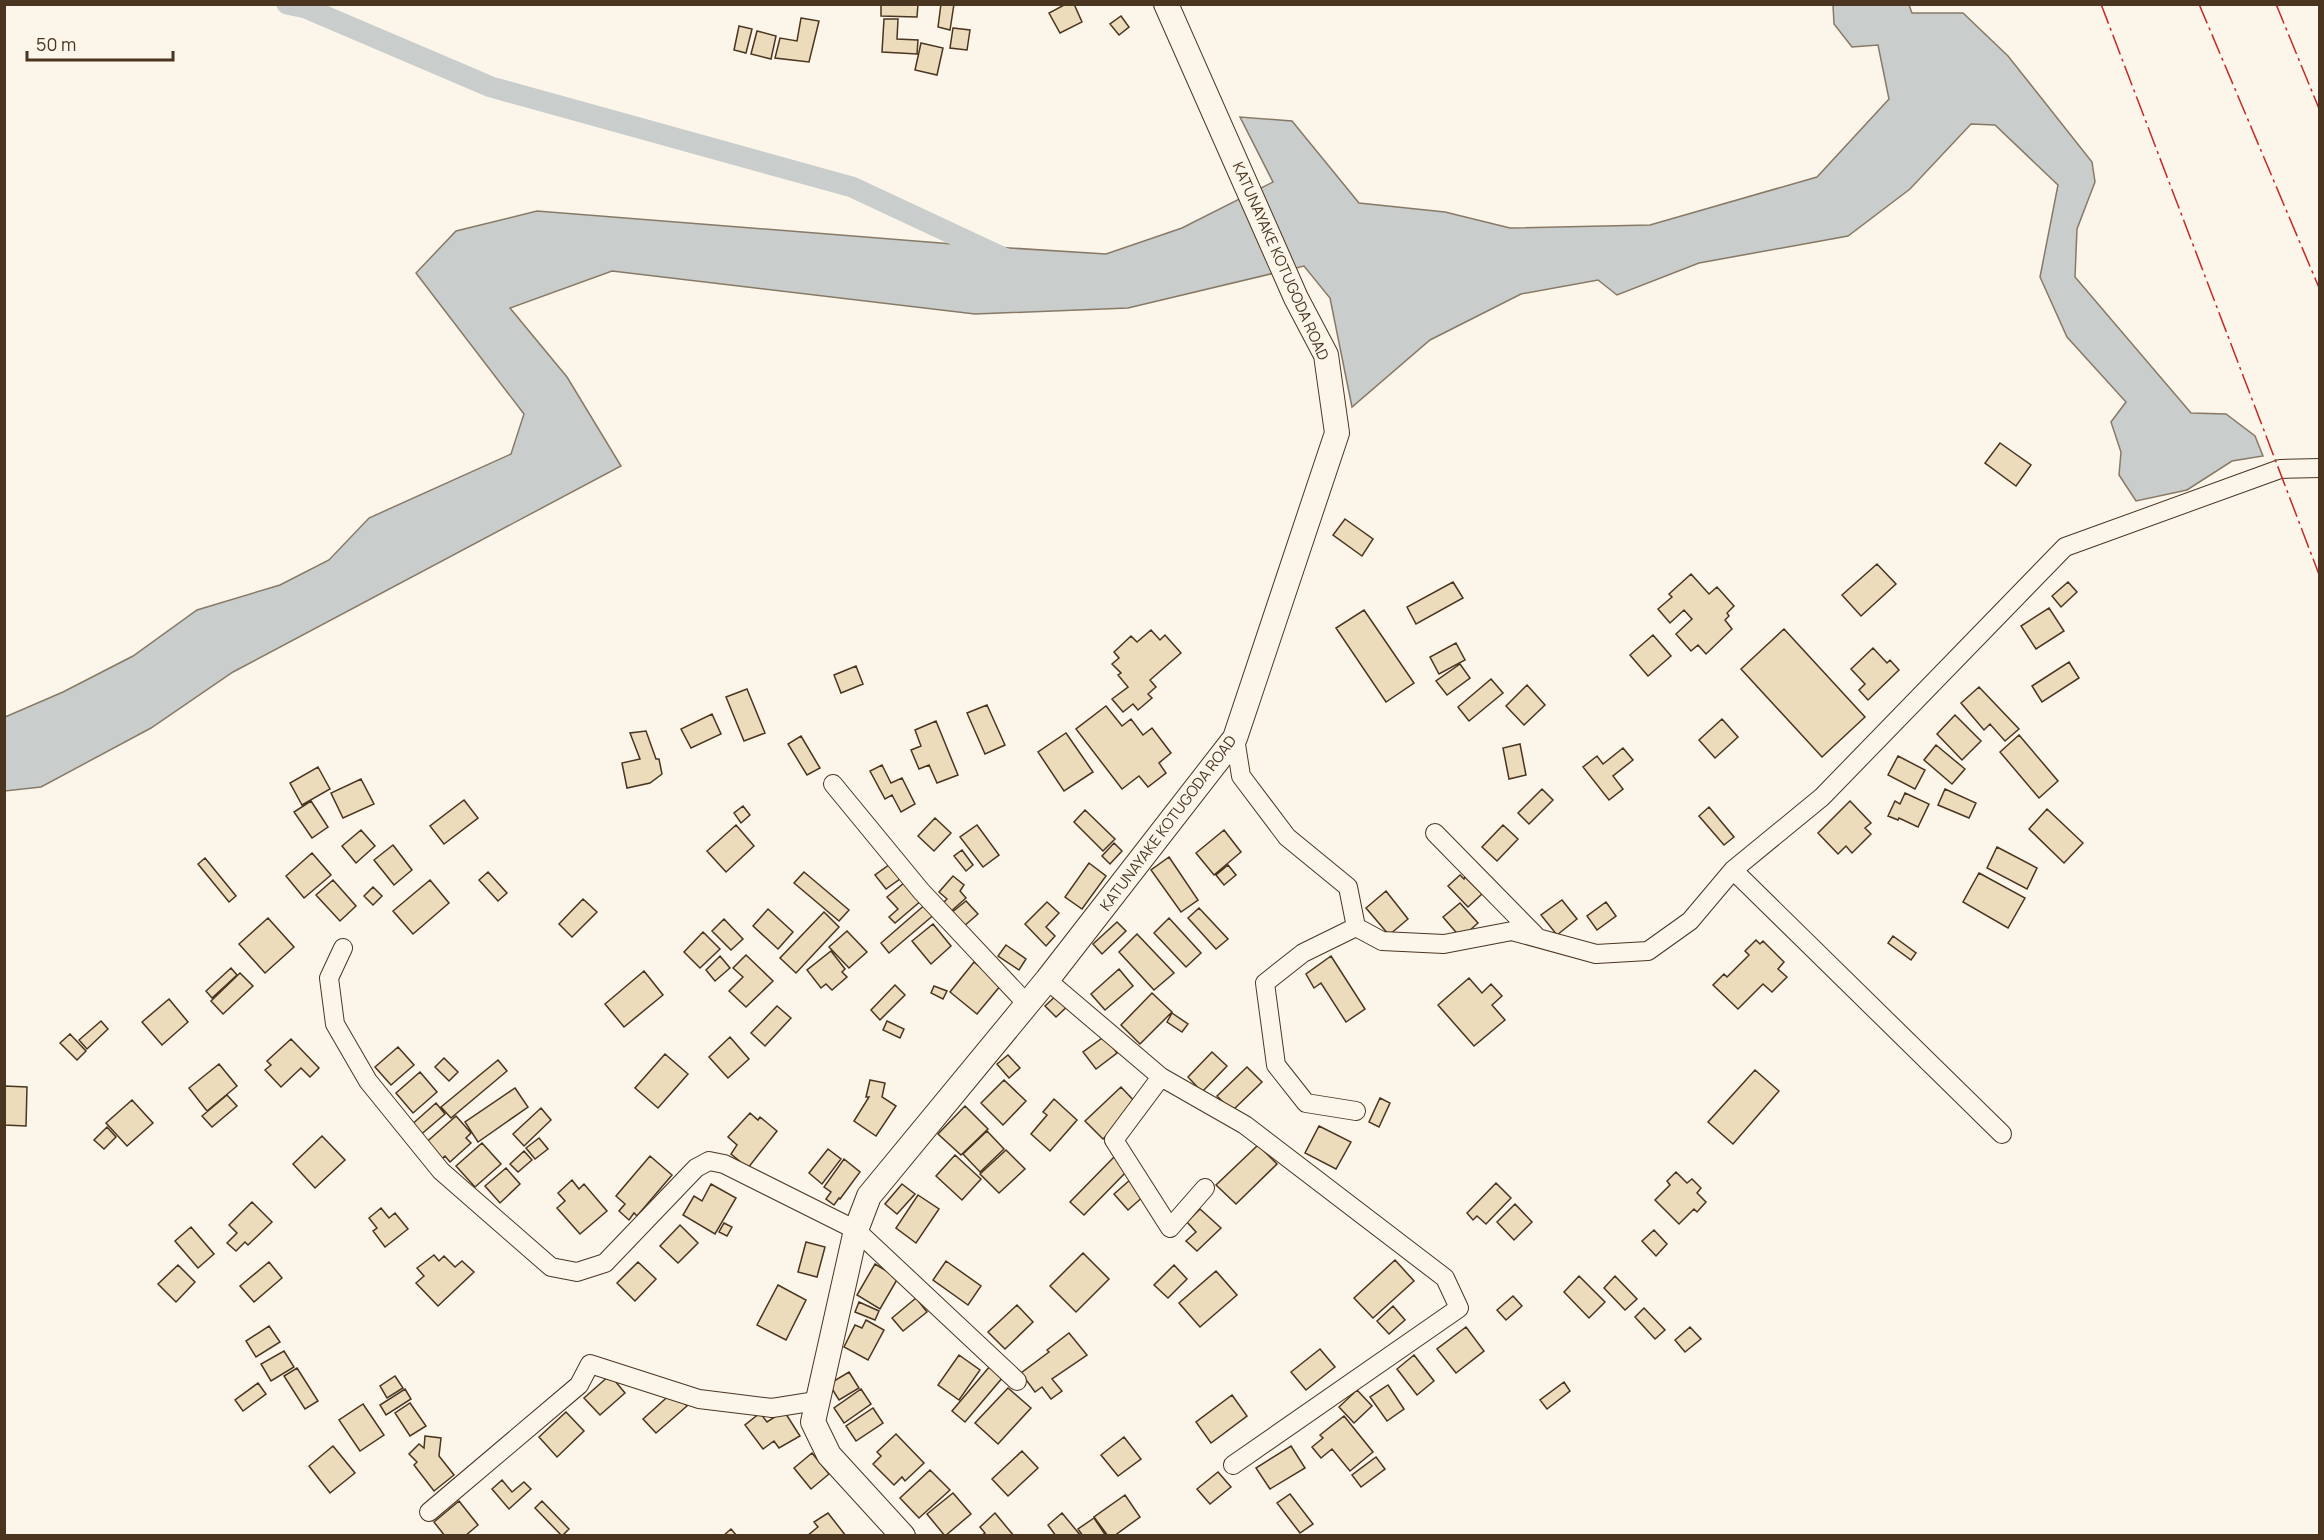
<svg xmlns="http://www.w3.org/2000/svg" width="2324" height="1540" viewBox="0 0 2324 1540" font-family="Manrope,sans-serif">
<rect width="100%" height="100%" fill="#fbf6e9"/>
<path fill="#c9cecd" stroke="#887966" stroke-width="1.5" d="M1833 5H1909L1912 13H1963L2008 56 2092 162 2095 182 2077 229 2075 277 2191 413 2226 414 2255 436 2263 456 2232 461 2187 490 2136 501 2119 475 2121 452 2111 422 2126 402 2067 337 2040 277 2058 185 1995 125 1971 124 1910 189 1848 236 1699 263 1617 295 1598 280 1521 294 1430 340 1352 407 1330 298 1304 266 1128 308 975 314 612 271 510 308 567 377 621 466 233 672 151 728 41 787 5 791V717L63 692 133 656 197 610 280 585 329 560 369 518 511 454 524 414 416 273 456 231 537 211 978 246 1106 254 1182 228 1273 182 1240 117 1292 121 1359 203 1445 212 1510 228 1650 225 1817 177 1889 99 1878 45 1852 47 1834 24Z"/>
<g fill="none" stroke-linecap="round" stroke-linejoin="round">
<path stroke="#c9cecd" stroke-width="21" d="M287 4 306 8 491 87 852 187 1004 258"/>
</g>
<path fill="#ecdcbc" stroke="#4a3520" stroke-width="1.5" d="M881 4H918L917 17 881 16Z
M941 4H954L950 30 938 27Z
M1066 4H1074L1082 22 1060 33 1049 13Z
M1121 16 1129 27 1119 35 1110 24Z
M801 18 819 21 809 62 775 58 780 38 797 41Z
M884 19H898L897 39 918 40 917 54 882 52Z
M739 26 752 29 746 53 734 50Z
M953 28 970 30 967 50 950 48Z
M757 31 776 36 771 59 751 54Z
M921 43 943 48 937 75 915 70Z
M2000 443 2031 465 2016 486 1985 463Z
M1345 519 1373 539 1362 556 1333 535Z
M1877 564 1896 584 1861 616 1842 595Z
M1691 574 1709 594 1717 587 1734 606 1727 613 1729 616 1725 620 1732 629 1706 654 1698 645 1691 651 1676 634 1692 619 1684 610 1670 623 1658 609 1672 597 1669 594Z
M1453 582 1463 598 1416 624 1407 607Z
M2068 582 2077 592 2061 607 2052 596Z
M2049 608 2064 631 2036 649 2021 626Z
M1364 610 1414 683 1386 702 1336 628Z
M1784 629 1865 717 1822 757 1741 669Z
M1151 630 1160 640 1165 635 1181 653 1150 680 1156 687 1148 694 1152 698 1138 710 1133 704 1123 712 1112 699 1128 687 1118 675 1121 673 1112 664 1119 658 1114 652 1131 636 1137 642Z
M1653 635 1671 656 1648 676 1630 655Z
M1456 643 1465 660 1439 674 1430 657Z
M1873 648 1887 663 1890 660 1899 670 1868 700 1859 690 1865 684 1851 669Z
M2069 662 2079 678 2042 702 2032 686Z
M1460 664 1470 678 1447 695 1436 681Z
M856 666 863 684 841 693 834 675Z
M1491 679 1503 693 1469 721 1458 707Z
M1527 685 1545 705 1524 725 1506 706Z
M1979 687 2019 729 2005 741 1990 724 1984 730 1961 703Z
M747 689 765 733 744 741 726 697Z
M987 705 1005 745 985 754 967 713Z
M1106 706 1122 726 1131 719 1143 735 1152 728 1171 753 1159 763 1166 773 1148 787 1139 776 1122 789 1076 729Z
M712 714 721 734 691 748 681 729Z
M1955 715 1981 741 1962 760 1937 734Z
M1722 719 1738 737 1715 758 1699 740Z
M936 721 958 775 937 783 929 765 919 769 911 750 921 746 915 730Z
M646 731 656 759H659L662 774 650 783 627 788 622 763 640 759 630 733Z
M1066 733 1093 772 1064 791 1038 752Z
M2019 735 2058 781 2039 798 2000 752Z
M801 736 820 768 807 775 788 744Z
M1520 744 1526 775 1509 779 1503 748Z
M1936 745 1965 769 1952 784 1924 760Z
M1623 748 1633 760 1613 776 1623 789 1609 800 1583 767 1597 756 1603 764Z
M1898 756 1925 770 1915 789 1888 775Z
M882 765 891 783 902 778 915 804 901 812 892 795 885 799 870 771Z
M318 767 330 789 302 805 290 783Z
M361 779 374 804 343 818 331 793Z
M1542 789 1553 800 1529 824 1518 813Z
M1945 789 1976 803 1969 818 1938 805Z
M1905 793 1929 804 1918 827 1899 818 1898 820 1888 816 1895 801 1900 804Z
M464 800 478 818 444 844 430 826Z
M311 801 328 827 312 838 294 812Z
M1850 801 1871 823 1865 828 1871 834 1852 853 1846 846 1838 854 1818 833Z
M743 806 750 815 741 823 734 813Z
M1709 807 1734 837 1724 845 1699 816Z
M2047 809 2083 843 2064 863 2029 829Z
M1085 810 1115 839 1103 851 1074 822Z
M935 818 951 833 934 851 918 836Z
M736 825 754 846 726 872 707 851Z
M977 825 999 855 983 867 960 837Z
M1503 825 1518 839 1497 861 1482 847Z
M361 830 375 846 356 863 342 846Z
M1224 830 1241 852 1214 875 1196 853Z
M1114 843 1122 851 1110 864 1102 856Z
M393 845 412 870 394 885 374 860Z
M1997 847 2037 868 2027 889 1987 868Z
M962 850 973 865 966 871 954 856Z
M312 853 331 875 304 898 286 876Z
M1169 857 1198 900 1181 912 1151 870Z
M205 858 236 896 229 902 198 864Z
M893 862 904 876 886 889 875 875Z
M1089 863 1106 876 1082 909 1065 897Z
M1228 865 1236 875 1224 885 1216 875Z
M488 872 507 893 498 901 479 880Z
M804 872 849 910 839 921 794 883Z
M1979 873 2025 898 2008 928 1963 902Z
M1460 875 1464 879 1465 877 1482 894 1468 907 1448 886Z
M953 876 964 885 960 891 966 898 948 914 941 905 947 899 939 892Z
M333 880 356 906 340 921 316 895Z
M430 880 449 903 413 934 393 911Z
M904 883 922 900 895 923 889 917 898 909 887 897Z
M373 887 382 896 373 905 364 896Z
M1386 891 1408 919 1389 935 1366 908Z
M583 899 597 912 572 937 559 924Z
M1562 900 1577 919 1557 935 1541 915Z
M966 901 978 914 963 927 951 913Z
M1047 902 1059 913 1046 927 1055 936 1046 946 1025 924Z
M1606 902 1616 916 1597 930 1587 916Z
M927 903 936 913 889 953 881 943Z
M1460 903 1478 923 1461 938 1443 917Z
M1199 908 1228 939 1216 949 1188 918Z
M768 909 793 932 778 949 753 926Z
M824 912 839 927 796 973 780 958Z
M268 918 294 947 265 973 239 944Z
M1169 918 1201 953 1186 967 1154 933Z
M724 919 743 939 731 950 712 931Z
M1117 922 1126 931 1102 954 1093 944Z
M933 924 951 946 931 964 912 941Z
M847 931 867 952 849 968 829 947Z
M703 932 720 949 700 968 684 952Z
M1137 934 1174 973 1154 990 1119 952Z
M1893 936 1916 953 1911 960 1888 943Z
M1756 940 1760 944 1763 941 1784 962 1778 969 1787 977 1772 992 1763 984 1738 1009 1713 985 1724 974 1727 977 1749 955 1745 951Z
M1006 945 1026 959 1019 970 998 956Z
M831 951 845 969 842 972 847 977 832 990 826 984 821 988 807 970Z
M746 955 773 981 746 1007 729 991 743 977 733 968Z
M720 956 730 968 715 981 706 970Z
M1331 956 1365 1009 1346 1022 1321 983 1314 988 1306 974Z
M974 962 1001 985 977 1014 950 992Z
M231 968 237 975 212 998 206 991Z
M1119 969 1133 986 1105 1010 1091 994Z
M644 971 663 995 624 1027 605 1004Z
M240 973 253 986 223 1014 211 1001Z
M1469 978 1482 993 1491 984 1502 996 1492 1005 1505 1020 1474 1046 1438 1005Z
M895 985 905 995 880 1020 871 1010Z
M934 986 947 991 943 999 931 993Z
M1060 992 1071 1003 1056 1017 1045 1006Z
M1152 993 1172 1012 1140 1044 1121 1025Z
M169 999 188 1022 162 1045 142 1022Z
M777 1006 791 1018 765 1046 751 1033Z
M1172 1013 1188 1024 1182 1032 1167 1022Z
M101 1021 108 1029 87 1049 79 1040Z
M887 1021 904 1029 900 1038 883 1030Z
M70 1034 86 1051 77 1060 60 1043Z
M1105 1036 1117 1053 1096 1069 1083 1052Z
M730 1037 749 1059 728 1078 709 1057Z
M291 1039 319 1068 310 1077 301 1068 281 1087 265 1070 271 1065 267 1061Z
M398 1047 414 1065 391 1085 375 1067Z
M1212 1052 1227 1066 1202 1092 1188 1077Z
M665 1054 688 1074 658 1108 635 1088Z
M1008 1055 1020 1068 1009 1078 997 1064Z
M444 1058 458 1072 449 1081 435 1067Z
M498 1060 507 1071 451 1118 441 1107Z
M219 1064 237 1086 207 1111 189 1088Z
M1247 1067 1262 1082 1232 1111 1217 1096Z
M1755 1070 1779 1091 1733 1144 1708 1122Z
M420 1072 437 1092 413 1113 396 1093Z
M870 1080 885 1083 882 1097 896 1106 876 1136 854 1121 869 1097H866Z
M1004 1080 1026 1101 1003 1125 981 1103Z
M4 1086 27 1087 26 1126 4 1125Z
M1121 1087 1138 1105 1103 1139 1085 1121Z
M515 1088 528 1107 478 1142 465 1122Z
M227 1095 237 1106 212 1127 202 1116Z
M1380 1098 1390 1103 1379 1127 1369 1122Z
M1054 1099 1077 1120 1050 1151 1031 1134 1047 1115 1043 1112Z
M132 1100 153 1123 127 1146 106 1123Z
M436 1103 445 1114 418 1137 409 1127Z
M965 1106 988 1129 961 1155 938 1134Z
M541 1108 551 1120 524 1146 513 1134Z
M750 1113 758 1120 760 1117 777 1131 748 1168 731 1154 737 1145 728 1137Z
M456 1116 471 1133 466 1138 471 1143 450 1162 445 1156 437 1163 422 1146Z
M1319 1126 1351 1142 1336 1169 1305 1153Z
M107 1127 116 1137 104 1149 94 1140Z
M987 1131 1004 1149 980 1172 963 1154Z
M322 1136 345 1160 315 1188 293 1164Z
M539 1138 548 1149 535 1159 526 1148Z
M482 1143 501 1164 475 1187 456 1166Z
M1258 1145 1277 1164 1236 1204 1216 1185Z
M828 1149 841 1159 822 1184 809 1173Z
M1006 1150 1025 1169 999 1193 980 1174Z
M524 1151 532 1160 518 1172 510 1164Z
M955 1155 981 1179 962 1200 936 1176Z
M650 1156 672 1175 637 1216 634 1213 629 1220 619 1211 625 1204 616 1196Z
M1115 1156 1129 1169 1084 1215 1070 1202Z
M844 1159 860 1172 840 1199 839 1198 834 1205 826 1199 831 1192 824 1187Z
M506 1168 520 1184 500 1203 485 1186Z
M1676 1172 1687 1183 1692 1179 1701 1188 1697 1193 1706 1202 1697 1212 1694 1209 1679 1224 1655 1200 1670 1185 1667 1181Z
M1131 1179 1145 1195 1128 1210 1114 1194Z
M572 1180 579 1189 584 1184 607 1211 580 1234 557 1208 565 1201 558 1193Z
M1496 1183 1511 1198 1486 1224 1477 1216 1473 1220 1467 1213Z
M711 1184 736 1198 715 1234 683 1215 694 1196 702 1201Z
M902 1184 915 1194 897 1214 885 1204Z
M918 1195 939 1209 916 1243 896 1228Z
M252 1202 272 1222 248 1245 245 1242 236 1251 227 1243 237 1233 229 1225Z
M1515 1204 1532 1222 1514 1240 1497 1222Z
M381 1208 389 1218 395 1213 408 1229 385 1247 373 1231 377 1228 369 1218Z
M1200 1209 1221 1228 1197 1251 1186 1241 1196 1232 1187 1222Z
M724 1223 732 1227 727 1236 719 1232Z
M680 1225 698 1243 678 1263 660 1246Z
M191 1227 214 1254 198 1268 175 1241Z
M1654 1230 1667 1244 1656 1256 1642 1241Z
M806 1242 825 1247 817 1277 798 1272Z
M1083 1253 1109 1279 1076 1312 1050 1286Z
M434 1255 439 1261 444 1256 455 1267 462 1261 474 1272 438 1306 416 1283 424 1276 417 1268Z
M1395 1260 1414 1281 1373 1318 1354 1298Z
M946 1261 981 1286 968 1305 933 1280Z
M269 1262 282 1278 254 1302 240 1286Z
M638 1262 656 1279 635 1301 617 1283Z
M875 1264 898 1278 880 1309 857 1295Z
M178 1265 195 1282 176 1302 158 1284Z
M1174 1265 1187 1279 1168 1298 1154 1285Z
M1216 1271 1237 1295 1200 1327 1179 1303Z
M1579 1276 1605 1302 1589 1318 1564 1292Z
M1615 1276 1637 1299 1625 1310 1604 1288Z
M778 1285 806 1300 786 1340 757 1325Z
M1513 1296 1522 1306 1506 1320 1497 1310Z
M916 1298 927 1312 903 1331 892 1318Z
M859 1302 879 1311 875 1320 855 1312Z
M1017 1305 1033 1322 1005 1349 988 1332Z
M1393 1306 1405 1320 1389 1334 1377 1321Z
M1644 1308 1665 1330 1655 1339 1635 1317Z
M866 1320 884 1330 868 1360 844 1347 855 1325 862 1328Z
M269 1326 280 1342 256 1357 246 1341Z
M1466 1327 1484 1351 1456 1373 1437 1349Z
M1690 1327 1701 1339 1685 1352 1675 1340Z
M1069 1333 1087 1355 1052 1379 1062 1391 1051 1399 1042 1387 1035 1392 1021 1373 1049 1352 1047 1350Z
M1320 1349 1335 1367 1306 1390 1291 1372Z
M284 1351 294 1367 271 1381 261 1364Z
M959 1355 980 1370 959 1400 938 1385Z
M1414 1355 1434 1381 1417 1395 1397 1369Z
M990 1366 1003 1377 965 1422 952 1411Z
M297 1368 318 1401 305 1409 284 1376Z
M849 1372 859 1388 839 1400 829 1384Z
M610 1375 625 1393 600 1415 584 1398Z
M395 1376 403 1388 387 1398 380 1386Z
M1564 1382 1570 1391 1547 1409 1540 1400Z
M258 1383 266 1394 243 1411 235 1400Z
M1388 1385 1404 1409 1387 1421 1370 1397Z
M1008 1388 1031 1408 998 1444 975 1423Z
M405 1389 411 1399 386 1415 380 1405Z
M861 1389 871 1404 844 1423 834 1408Z
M1357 1390 1372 1406 1354 1423 1339 1407Z
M674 1391 687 1406 656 1433 643 1419Z
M1232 1395 1247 1416 1211 1443 1196 1422Z
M410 1403 426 1426 410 1436 395 1413Z
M363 1404 384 1435 360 1451 339 1420Z
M873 1408 883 1423 856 1441 846 1426Z
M784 1411 800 1436 779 1448 774 1441 763 1449 745 1425 760 1413 767 1422Z
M566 1412 584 1431 557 1457 539 1437Z
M1344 1416 1373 1452 1350 1471 1332 1449 1321 1458 1312 1447 1323 1438 1320 1435Z
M896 1434 924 1463 905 1481 902 1477 894 1485 873 1464 881 1456 877 1452Z
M425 1436 441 1438 439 1456 454 1475 434 1491 414 1465 417 1462 409 1454 419 1444 424 1448Z
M1124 1437 1141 1459 1118 1476 1101 1455Z
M333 1446 355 1473 330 1493 309 1466Z
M1291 1446 1305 1468 1270 1489 1256 1468Z
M1022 1451 1038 1468 1008 1496 992 1479Z
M812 1453 829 1474 811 1489 794 1468Z
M1376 1457 1385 1469 1361 1487 1352 1475Z
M930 1470 950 1490 919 1518 900 1498Z
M1218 1472 1231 1487 1210 1504 1197 1489Z
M502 1480 512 1492 524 1482 531 1489 509 1509 492 1489Z
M953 1493 971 1514 945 1536 927 1514Z
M1290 1494 1313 1524 1300 1533 1277 1503Z
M1125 1495 1140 1517 1114 1536H1108L1094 1517Z
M459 1501 478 1525 465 1536H445L434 1522Z
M542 1501 569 1529 562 1536 535 1508Z
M828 1513 846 1536H807L818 1527 814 1522Z
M995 1513 1014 1536H981L985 1533 980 1527Z
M1062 1513 1081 1536H1056L1048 1525Z
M1094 1518 1106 1536H1083L1078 1529Z
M731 1529 737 1536H723Z"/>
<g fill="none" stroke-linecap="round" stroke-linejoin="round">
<defs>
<path id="street" d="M1235 738 1241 776 1287 837 1348 887 1356 927 1382 941 1444 944 1512 931 1596 954 1648 951 1690 921 1733 870 1822 797 2065 547 2280 469 2320 468
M833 784 921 891 1027 1004
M1435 833 1537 937
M1733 870 2002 1134
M343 948 329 978 335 1024 368 1081 441 1171 551 1267 577 1272 605 1263 696 1168 709 1161 724 1164 856 1230 1017 1381
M1047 980 1161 1077 1114 1140 1170 1228 1205 1188
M1161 1077 1245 1125 1445 1278 1459 1308 1233 1465
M1356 1111 1306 1103 1276 1065 1265 983 1303 953 1356 927
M429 1512 579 1385 590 1364 699 1399 772 1408 816 1401"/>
<path id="secondary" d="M903 1536 829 1455 813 1422 856 1230 869 1196 1047 980 1235 738 1337 433 1326 355 1296 298 1166 4"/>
</defs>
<use href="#street" stroke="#4a3520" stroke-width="20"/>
<use href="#secondary" stroke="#4a3520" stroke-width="26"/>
<use href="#street" stroke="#fbf6e9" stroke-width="18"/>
<use href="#secondary" stroke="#fbf6e9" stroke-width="24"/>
<path stroke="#c62828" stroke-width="1.5" stroke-dasharray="21 4.5 3 4.5" stroke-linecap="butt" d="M2101 4 2320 577
M2199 4 2320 290
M2276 4 2320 111"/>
</g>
<g text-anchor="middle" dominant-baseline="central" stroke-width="4.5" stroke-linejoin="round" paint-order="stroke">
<g font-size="15" fill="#4a3520" stroke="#fbf6e9">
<text transform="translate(1281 261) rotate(66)">KATUNAYAKE KOTUGODA ROAD</text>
<text transform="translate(1168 823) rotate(-53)">KATUNAYAKE KOTUGODA ROAD</text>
</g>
</g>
<rect width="2324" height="1540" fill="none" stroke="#4a3520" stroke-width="12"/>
<path d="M27 51v9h146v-9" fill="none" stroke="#4a3520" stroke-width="3"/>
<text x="36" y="51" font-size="18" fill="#4a3520" stroke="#fbf6e9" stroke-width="4.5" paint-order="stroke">50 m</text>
</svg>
